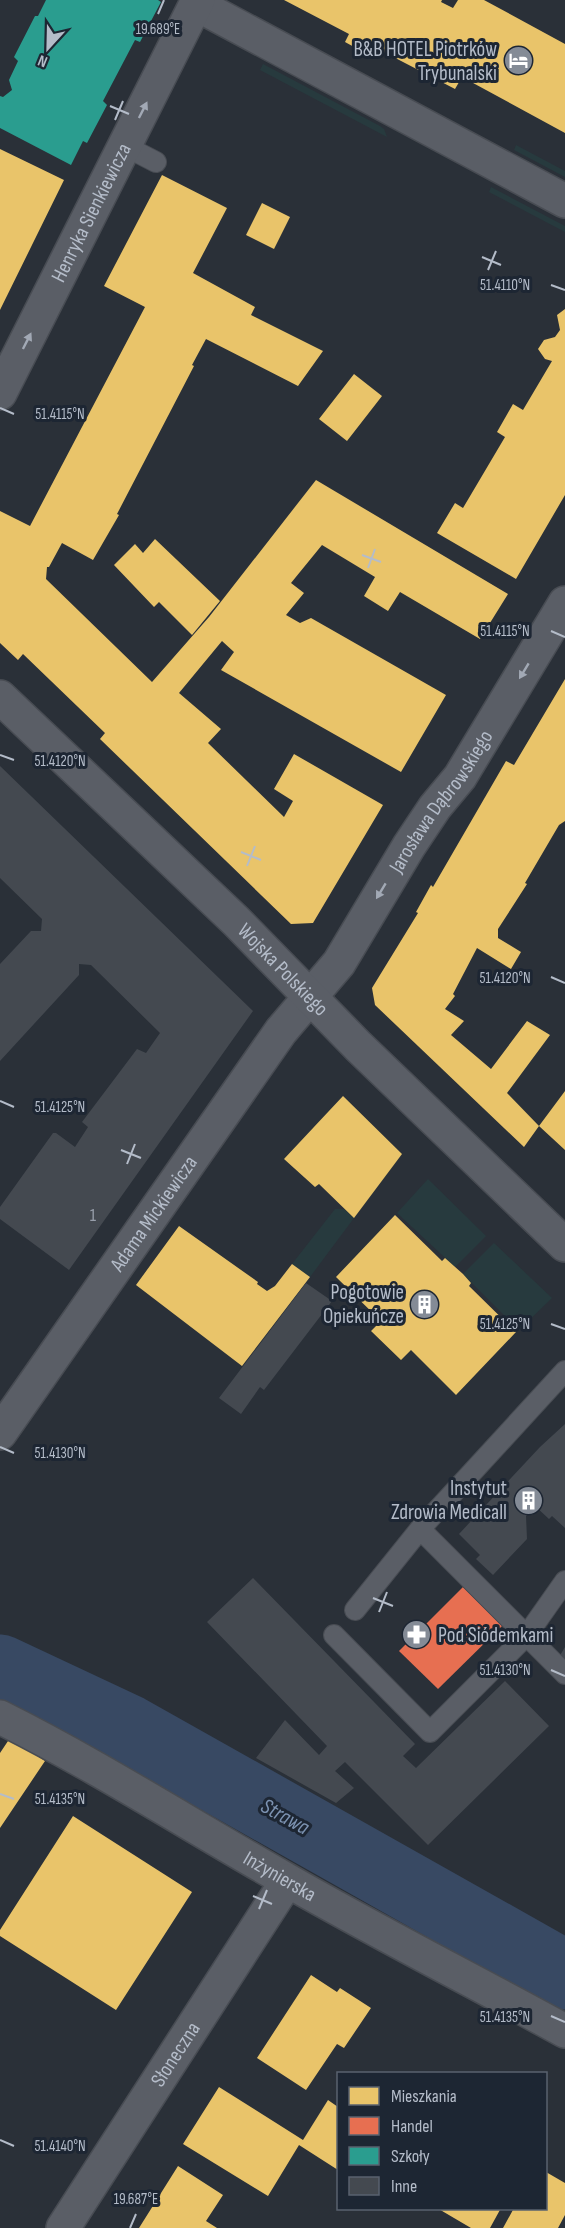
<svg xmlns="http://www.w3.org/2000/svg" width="565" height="2228" viewBox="0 0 565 2228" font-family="'Sofia Sans Condensed',sans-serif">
<rect width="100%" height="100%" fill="#2a3038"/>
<path fill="#273a3e" d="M263 64 380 126 384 129 387 137 260 70Z
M516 145 565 171V177L514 150Z
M491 187 565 226V232L489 192Z
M428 1179 486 1236 455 1267 397 1213Z
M335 1209H344L354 1218 310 1277 292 1264Z
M494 1243 552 1298 519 1330 463 1274Z"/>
<path fill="#e9c46a" d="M284 0H442L441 2 453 8 458 0H484L565 44V133L462 77 455 89 378 49 374 58 345 42 349 34Z
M0 149 64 180 0 310Z
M162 175 227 208 193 273 255 307 251 315 323 351 298 386 206 339 192 365 194 366 117 514 119 515 93 560 62 543 49 567H47L46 579 152 682 209 617 316 480 508 594 480 639 400 592 388 611 364 596 375 577 322 545 291 583 304 593 286 615 300 623 311 618 446 695 401 772 221 670 234 652 222 641 179 693 221 729 208 743 284 817 293 801 274 789 294 754 383 805 313 923 291 924 100 739 105 733 23 654 18 660 0 643V511L30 526 145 307 104 286Z
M262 203 290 217 274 249 246 235Z
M565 309V495L516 579 437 533 455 503 463 508 505 437 497 432 513 404 523 410 552 361 545 359 538 349 544 340 555 337 560 330 557 315Z
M354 374 382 396 347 441 319 419Z
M155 539 220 601 192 635 159 602 154 607 114 565 135 544 143 553Z
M565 679V821L559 825 525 883 527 884 498 929V938L521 952 511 969 477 948 453 994 455 996 445 1009 464 1021 451 1035 491 1069 527 1021 550 1035 507 1093 539 1126 565 1091V1150L539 1126 524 1147 375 1005 372 988 418 913 416 912 431 885 433 887 506 761 514 765Z
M343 1096 402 1154 354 1218 319 1184 315 1187 284 1159Z
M395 1215 442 1261 445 1258 463 1274 471 1283 469 1286 516 1332 456 1395 411 1350 401 1360 371 1331 381 1321 336 1277Z
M179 1226 258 1282 257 1284 267 1291 275 1286 292 1264 310 1277 242 1366 136 1285Z
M10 1738 45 1761 0 1828V1753Z
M73 1816 192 1892 116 2010 0 1936V1930Z
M311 1975 337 1992 340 1988 371 2008 344 2048 337 2044 306 2090 257 2058Z
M219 2087 303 2140 328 2100 338 2107V2170L299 2145 268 2196 183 2144Z
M178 2166 223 2195 206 2221 217 2228H139Z
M546 2172 565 2183V2215L558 2228H503L514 2208H546Z
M437 2208H501L490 2228H471Z"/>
<path fill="#e76f51" d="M463 1587 502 1626 438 1689 399 1651Z"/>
<path fill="#2a9d8f" d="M46 0H158L161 2 140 42 135 40 103 101 107 105 87 143 83 141 71 165 0 128V96L3 97 12 90 9 80 18 61 14 57 35 16H38Z"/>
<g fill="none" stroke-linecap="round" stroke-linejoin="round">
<path stroke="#384963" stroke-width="69" d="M0 1669 128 1729 565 1975"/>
</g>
<path fill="#444950" d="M0 766 253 1011 69 1270 0 1219V1207L53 1133H56L75 1147 88 1127 82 1122 137 1049 146 1053 160 1033 91 965 79 964V975L0 1061V964L31 931H41L42 919 0 878Z
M306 1283 332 1301 264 1390 260 1387 241 1414 219 1398Z
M565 1424V1528L552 1516 549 1519 535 1506 526 1516 527 1539 493 1575 476 1559 480 1555 459 1534 540 1447Z
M253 1578 415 1744 403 1756 416 1768 505 1681 549 1726 428 1845 345 1762 335 1771 354 1788 336 1803 256 1758 285 1720 319 1755 327 1746 207 1622Z
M565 1647V1664L559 1657Z"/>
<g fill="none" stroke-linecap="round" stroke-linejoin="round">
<defs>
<path id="service" d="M125 146 156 162
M420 1529 565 1674
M355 1610 420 1529 565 1371
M334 1635 430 1732 527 1635 565 1581"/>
<g id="minor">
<path d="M196 4 565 201"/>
<path id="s1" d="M0 393 198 0"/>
<path id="s2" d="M0 1433 281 1031 339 963 409 846 435 807 460 777 565 603"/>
<path id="s3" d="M0 1717C98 1766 190 1825 285 1879 377 1932 472 1980 565 2031"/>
<path id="s4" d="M63 2228 287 1881"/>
</g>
<g id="tertiary">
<path id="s5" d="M0 697 236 921 358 1046 565 1245"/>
</g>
</defs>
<use href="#service" stroke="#484c53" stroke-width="22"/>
<use href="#minor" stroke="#484c53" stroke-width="36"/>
<use href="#tertiary" stroke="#484c53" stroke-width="36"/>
<use href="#service" stroke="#5a5e66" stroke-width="20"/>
<use href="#minor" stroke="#5a5e66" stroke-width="33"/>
<use href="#tertiary" stroke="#5a5e66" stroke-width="33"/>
</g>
<defs><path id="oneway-solid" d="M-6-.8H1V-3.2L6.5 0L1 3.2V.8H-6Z" transform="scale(1.5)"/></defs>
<g fill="#a2a9b5">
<use href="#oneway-solid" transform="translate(143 110) rotate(-63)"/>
<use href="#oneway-solid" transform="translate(27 341) rotate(-63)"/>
<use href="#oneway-solid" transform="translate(524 671) rotate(121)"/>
<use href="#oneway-solid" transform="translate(381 891) rotate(121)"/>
</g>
<path fill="none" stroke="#b4bcc9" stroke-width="2" d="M158 14 164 0M110 106 129 114M115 120 123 101M482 257 501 265M488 270 496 251M551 285 565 290M0 408 14 414M362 555 381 562M368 568 375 549M551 631 565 637M0 755 14 760M241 852 261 860M247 866 255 846M551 977 565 983M0 1101 14 1107M121 1150 141 1158M127 1164 135 1144M551 1324 565 1329M0 1447 14 1453M373 1598 393 1606M379 1612 387 1592M551 1670 565 1676M0 1794 14 1799M253 1896 272 1904M259 1909 267 1890M551 2016 565 2022M0 2140 14 2146M130 2228 136 2214"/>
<defs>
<symbol id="hotel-disc" viewBox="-11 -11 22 22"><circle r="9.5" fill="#848b96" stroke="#1d2633"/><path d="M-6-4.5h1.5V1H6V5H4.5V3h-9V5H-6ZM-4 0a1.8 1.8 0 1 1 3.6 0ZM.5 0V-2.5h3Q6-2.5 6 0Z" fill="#fff"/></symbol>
<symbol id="building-disc" viewBox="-11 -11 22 22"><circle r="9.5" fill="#848b96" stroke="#1d2633"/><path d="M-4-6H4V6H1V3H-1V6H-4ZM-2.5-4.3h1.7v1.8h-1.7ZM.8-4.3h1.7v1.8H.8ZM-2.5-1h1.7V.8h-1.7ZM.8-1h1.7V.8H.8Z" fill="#fff"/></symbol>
<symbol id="pharmacy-disc" viewBox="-11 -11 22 22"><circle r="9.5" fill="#848b96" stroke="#1d2633"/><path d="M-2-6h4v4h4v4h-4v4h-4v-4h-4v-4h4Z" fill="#fff"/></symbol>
</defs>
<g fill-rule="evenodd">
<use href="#hotel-disc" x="502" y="44" width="33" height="33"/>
<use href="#building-disc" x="408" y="1288" width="33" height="33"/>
<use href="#building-disc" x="512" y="1484" width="33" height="33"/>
<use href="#pharmacy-disc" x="400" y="1618" width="33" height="33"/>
</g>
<g text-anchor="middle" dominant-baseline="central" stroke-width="6" stroke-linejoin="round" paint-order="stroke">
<g font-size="18" fill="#989fab">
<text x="93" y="1215">1</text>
</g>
<g font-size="21" fill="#b4bcc9" stroke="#1d2633" text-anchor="end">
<text x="497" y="49">B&amp;B HOTEL Piotrków<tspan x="497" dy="24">Trybunalski</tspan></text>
<text x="404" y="1292">Pogotowie<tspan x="404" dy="24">Opiekuńcze</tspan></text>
<text x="507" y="1488">Instytut<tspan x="507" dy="24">Zdrowia Medicall</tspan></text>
<text x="438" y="1635" text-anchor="start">Pod Siódemkami</text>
</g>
<g font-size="21" fill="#b4bcc9" stroke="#1d2633">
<text stroke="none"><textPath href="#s1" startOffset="202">Henryka Sienkiewicza</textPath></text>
<text stroke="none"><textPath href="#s2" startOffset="771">Jarosława Dąbrowskiego</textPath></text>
<text stroke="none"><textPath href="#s5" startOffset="393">Wojska Polskiego</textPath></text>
<text stroke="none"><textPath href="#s2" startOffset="268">Adama Mickiewicza</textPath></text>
<text stroke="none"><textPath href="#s3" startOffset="322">Inżynierska</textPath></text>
<text stroke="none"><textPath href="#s4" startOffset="207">Słoneczna</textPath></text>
</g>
<g font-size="22" font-style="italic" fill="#7c92b1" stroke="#1d2633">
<text transform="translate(285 1817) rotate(29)">Strawa</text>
</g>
</g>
<g font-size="15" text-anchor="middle" fill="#b4bcc9" stroke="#1d2633" stroke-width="6" stroke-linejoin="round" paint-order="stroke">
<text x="158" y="34">19.689°E</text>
<text x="505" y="290">51.4110°N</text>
<text x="60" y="419">51.4115°N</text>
<text x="505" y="636">51.4115°N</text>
<text x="60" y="766">51.4120°N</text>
<text x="505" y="983">51.4120°N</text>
<text x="60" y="1112">51.4125°N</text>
<text x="505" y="1329">51.4125°N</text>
<text x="60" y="1458">51.4130°N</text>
<text x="505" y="1675">51.4130°N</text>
<text x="60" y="1804">51.4135°N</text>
<text x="505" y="2022">51.4135°N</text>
<text x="60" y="2151">51.4140°N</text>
<text x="136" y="2204">19.687°E</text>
</g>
<rect x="337" y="2072" width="210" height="138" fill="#1d2633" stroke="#59626f" stroke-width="1.5"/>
<rect x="349" y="2087" width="30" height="18" fill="#e9c46a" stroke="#59626f" stroke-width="1.5"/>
<text x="391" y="2102" font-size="18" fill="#b4bcc9">Mieszkania</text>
<rect x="349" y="2117" width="30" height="18" fill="#e76f51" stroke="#59626f" stroke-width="1.5"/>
<text x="391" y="2132" font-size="18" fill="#b4bcc9">Handel</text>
<rect x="349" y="2147" width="30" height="18" fill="#2a9d8f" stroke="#59626f" stroke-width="1.5"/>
<text x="391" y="2162" font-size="18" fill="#b4bcc9">Szkoły</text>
<rect x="349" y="2177" width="30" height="18" fill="#444950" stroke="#59626f" stroke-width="1.5"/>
<text x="391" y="2192" font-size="18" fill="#b4bcc9">Inne</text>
<g transform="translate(48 48) rotate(202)" stroke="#1d2633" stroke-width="4.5" paint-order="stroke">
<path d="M0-4.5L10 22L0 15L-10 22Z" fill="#b4bcc9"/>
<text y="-9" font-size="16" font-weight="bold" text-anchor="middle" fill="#b4bcc9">N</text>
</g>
</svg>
